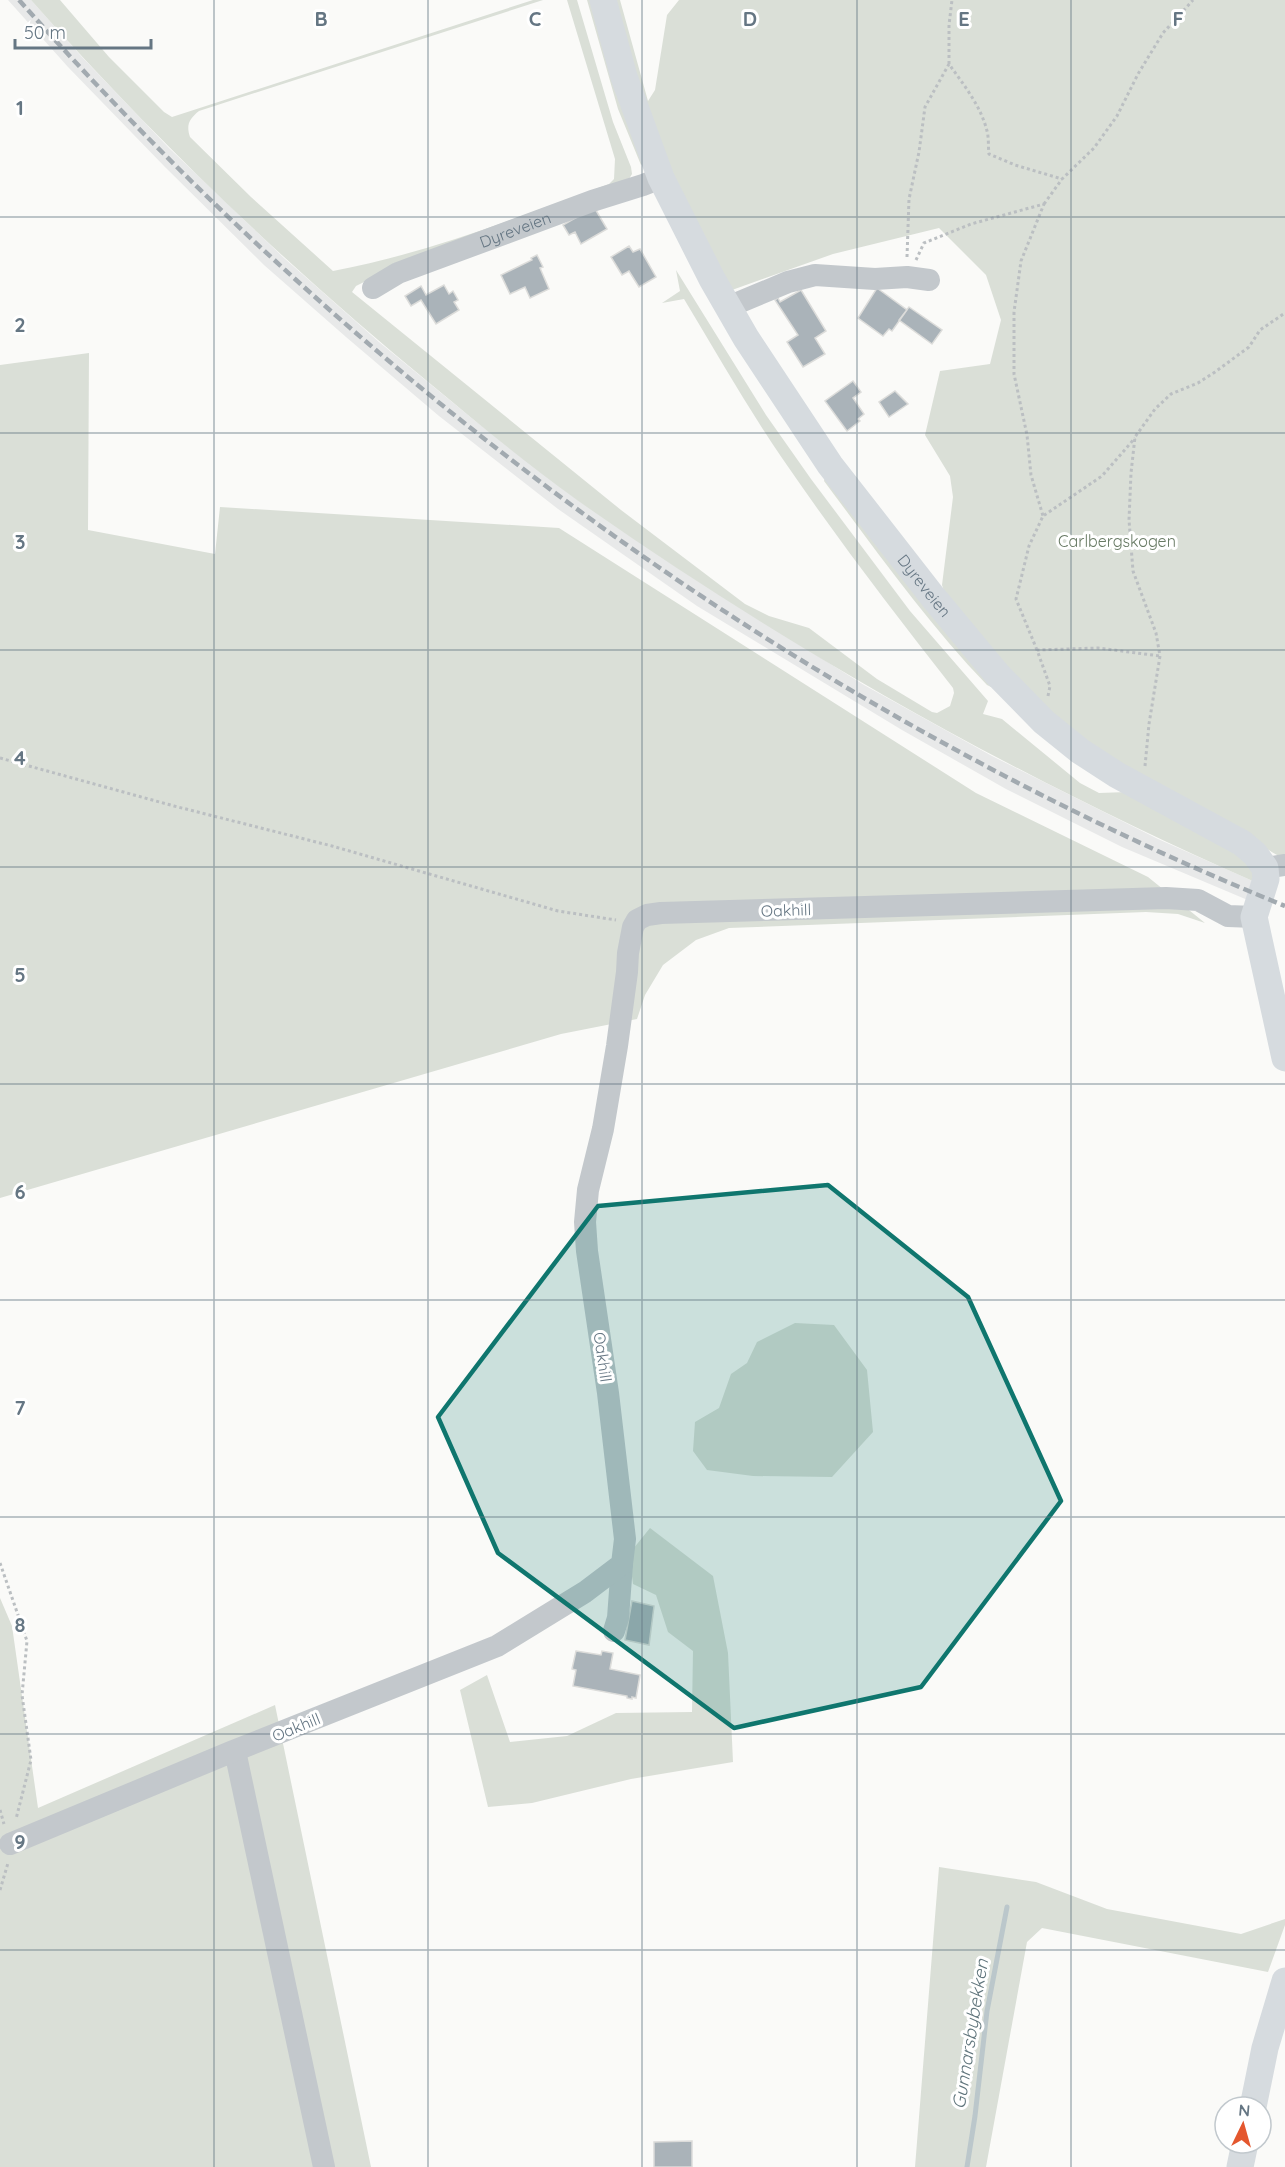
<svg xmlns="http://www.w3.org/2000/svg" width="1285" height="2167" viewBox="0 0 1285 2167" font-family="Quicksand,sans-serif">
<rect width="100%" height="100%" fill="#fafaf8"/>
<path fill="#e8e9e9" d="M8 0H31L82 57 169 148 284 258 379 342 474 420 575 498 698 581 864 685 992 756 1158 839 1255 882 1250 901 1122 847 1006 789 902 730 697 606 558 509 439 416 346 337 264 265 165 167 68 67Z"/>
<path fill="#dadfd7" d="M31 0H60L109 57 164 112 172 117 533 0H543L199 111C189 119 186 125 190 137L251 197 333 271C429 253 518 217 609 184L614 179 615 159 567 0H577L613 122 631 167 632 174 629 179 376 276 356 286 352 292 621 510 745 604 769 616 809 628 877 679 932 712 937 713 950 706 954 693 953 688C894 613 836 537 782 458 747 407 716 352 684 299L662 303 680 291 676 270 766 415 811 479 910 611 988 701 983 714 1002 719 1080 783 1099 793 1127 792 1230 845 1250 864 1255 882C1016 777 792 651 577 500 528 465 480 425 433 386 289 268 155 140 31 0Z
M587 0H594L643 163 641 165 618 109Z
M612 0H620L648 101 655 90 667 15 679 0H1285V857L1277 855 1077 739 1012 678 947 600 942 585 953 497 950 476 925 435 940 371 990 364 1001 320 986 275 939 228 833 254 732 290 667 167Z
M89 353 88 530 215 554 220 507 559 528 976 793 1148 877 1205 923 1178 914 1146 912 729 928 696 940 663 965 645 995 637 1019 561 1034 0 1198V365Z
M825 477 994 685 991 687 987 685C928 624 875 549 824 481Z
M795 1323 834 1325 867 1370 873 1432 832 1477 753 1476 707 1470 693 1451 695 1422 719 1408 731 1374 747 1363 757 1342Z
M650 1528 713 1576 728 1653 733 1762 631 1779 532 1803 488 1807 460 1690 487 1675 510 1742 567 1736 616 1713 692 1712 693 1651 668 1632 656 1595 633 1584 629 1554Z
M0 1598 12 1626 38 1808 275 1705 371 2167H0Z
M939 1867 1036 1882 1107 1909 1241 1934 1285 1919V1925L1268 1972 1042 1928 1027 1942 986 2167H915Z"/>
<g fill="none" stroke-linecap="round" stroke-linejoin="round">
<path stroke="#bbc7cb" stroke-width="5" d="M967 2167 975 2116 987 2011 1007 1907"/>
</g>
<path fill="#aab3b9" stroke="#dcdcda" stroke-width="1.5" d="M594 207 607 229 581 244 575 232 569 235 563 225Z
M629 246 633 252 640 249 656 277 639 287 629 271 622 275 611 257Z
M537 255 543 267 540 268 549 289 530 298 525 287 510 294 501 275 532 260 531 258Z
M444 285 449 294 453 291 458 300 454 302 459 310 436 324 421 300 411 306 405 296 421 286 426 295Z
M877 288 907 310 892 331 889 329 883 336 858 318Z
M801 290 826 331 815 338 825 354 803 367 787 342 798 335 775 300 778 298 780 302Z
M909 307 942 330 932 344 899 320Z
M853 381 861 392 853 398 864 414 858 419 860 421 847 431 825 401Z
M895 391 908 404 889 417 879 402Z
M632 1601 654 1606 649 1645 625 1640Z
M576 1651 601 1655 602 1651 613 1653 610 1669 640 1675 636 1698 632 1697V1699L627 1698V1696L573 1686 576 1670 572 1669Z
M692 2141V2167H654V2142Z"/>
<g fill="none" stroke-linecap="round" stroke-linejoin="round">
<path stroke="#bbbfc2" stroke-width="3" stroke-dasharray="3 3" stroke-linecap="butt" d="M949 64V25L952 0
M1044 204 1062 179 1094 148 1117 116 1138 74 1163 33 1193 0
M907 257 909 199 919 152 925 107 949 64C963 84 981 106 987 131 989 138 988 147 989 154L1015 165 1062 179
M916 260 924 243 971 224 1044 204 1021 261 1014 312V374L1027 435 1031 475 1043 516
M1037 650 1016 599 1029 546 1043 516 1102 476 1135 438
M1048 696 1050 686 1037 650 1098 648 1160 656
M0 758 174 806 332 846 558 911 616 920
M1145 766 1149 724 1160 656 1156 633 1133 571 1129 520 1131 473 1135 437 1155 409 1171 394 1198 383 1215 372 1249 347 1260 330 1285 313
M0 1563 27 1641 22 1695 31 1760 16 1819
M0 1810 4 1824
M0 1890 8 1863"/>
<g stroke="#c3c8cc" stroke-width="22">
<path id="s1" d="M373 288 398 273 592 201 643 185 661 178"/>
<path d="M728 307 788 282 815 275 875 279 907 277 929 280"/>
<path d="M1265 868 1285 865"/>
<path d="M614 1631 618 1618 622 1564"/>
<path d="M235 1751 324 2167"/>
<path d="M10 1844 231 1752 497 1646 585 1592 622 1564 625 1539 608 1393 587 1251 585 1222 588 1190 603 1129 617 1046 627 972 628 953 633 927 637 920 647 915 661 913 1166 898 1198 900 1228 916 1254 917"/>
</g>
<g stroke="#d6dbdf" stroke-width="27">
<path id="s2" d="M603 0 624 77 661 178 712 279 746 338 830 465 933 597 997 674 1044 722 1080 751 1117 775 1242 843 1255 854 1265 868 1266 879 1254 917 1285 1058"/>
<path d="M1253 2107 1265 2048 1285 1981"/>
<path d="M1240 2167 1245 2143"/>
</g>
<path stroke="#a2aab0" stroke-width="4.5" stroke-dasharray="9 4.5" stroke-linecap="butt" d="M19 0C367 392 798 708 1285 906"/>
</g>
<path fill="#0f766e" fill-opacity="0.2" stroke="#0f766e" stroke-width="4.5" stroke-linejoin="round" d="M828 1185 968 1297 1061 1501 921 1687 734 1728 498 1553 438 1417 598 1206Z"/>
<path fill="none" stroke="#657683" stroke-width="1.5" stroke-opacity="0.55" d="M214 0V2167M428 0V2167M642 0V2167M857 0V2167M1071 0V2167M0 217H1285M0 433H1285M0 650H1285M0 867H1285M0 1084H1285M0 1300H1285M0 1517H1285M0 1734H1285M0 1950H1285"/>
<g text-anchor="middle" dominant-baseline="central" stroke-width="6" stroke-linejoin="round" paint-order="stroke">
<g font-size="16" fill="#657683" stroke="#fff">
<text stroke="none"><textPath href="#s1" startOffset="154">Dyreveien</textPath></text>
<text stroke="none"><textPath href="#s2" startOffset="674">Dyreveien</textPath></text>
<text transform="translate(786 910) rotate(-2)">Oakhill</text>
<text transform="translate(603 1357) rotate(82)">Oakhill</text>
<text transform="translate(296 1727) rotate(-22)">Oakhill</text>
</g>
<g font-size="16" fill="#687a64" stroke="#fff">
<text x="1117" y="541">Carlbergskogen</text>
</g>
<g font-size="18" font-style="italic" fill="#60757c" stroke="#fff">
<text transform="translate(970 2034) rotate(-81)">Gunnarsbybekken</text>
</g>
</g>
<g font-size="20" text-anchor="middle" font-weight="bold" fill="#657683" stroke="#fff" stroke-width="6" stroke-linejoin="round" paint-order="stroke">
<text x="321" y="26">B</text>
<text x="535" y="26">C</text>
<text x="750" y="26">D</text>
<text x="964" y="26">E</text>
<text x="1178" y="26">F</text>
<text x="20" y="115">1</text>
<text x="20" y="332">2</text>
<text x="20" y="549">3</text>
<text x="20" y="765">4</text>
<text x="20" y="982">5</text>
<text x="20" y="1199">6</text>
<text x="20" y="1415">7</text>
<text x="20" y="1632">8</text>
<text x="20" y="1849">9</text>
</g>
<g transform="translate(1243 2125) rotate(5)"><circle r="28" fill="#ffffff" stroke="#c1c8cd" stroke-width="1.5"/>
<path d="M0-4.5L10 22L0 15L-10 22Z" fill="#e4572e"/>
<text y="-9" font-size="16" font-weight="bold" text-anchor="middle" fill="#657683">N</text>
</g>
<path d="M15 39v9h136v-9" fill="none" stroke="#657683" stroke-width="3"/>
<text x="24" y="39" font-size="18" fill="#657683" stroke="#ffffff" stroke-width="4.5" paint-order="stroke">50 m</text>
</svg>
